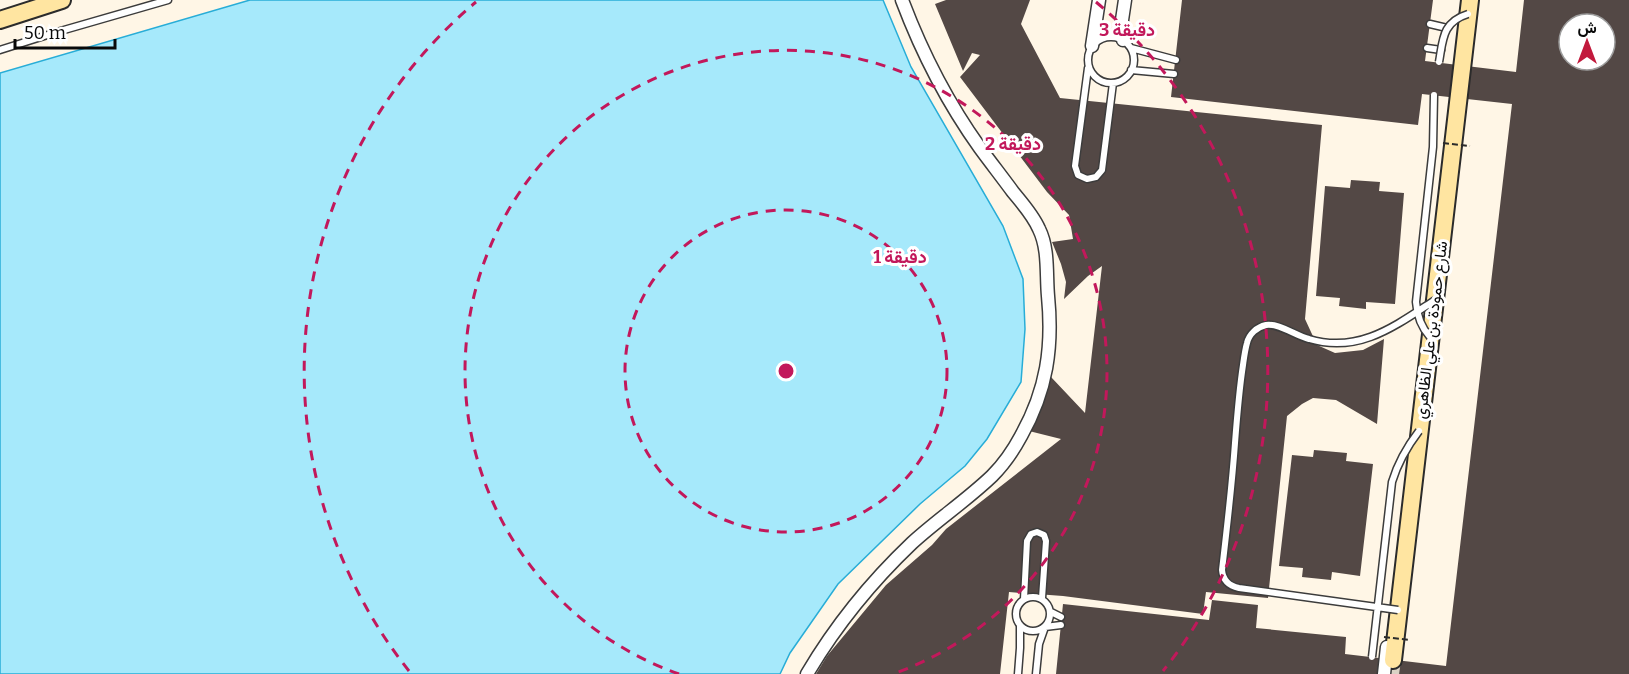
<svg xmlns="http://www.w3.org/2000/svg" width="1629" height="674" viewBox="0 0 1629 674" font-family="Bitter,Vazirmatn,serif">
<rect width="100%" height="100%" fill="#fff6e6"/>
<path fill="#a6e9fb" stroke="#28add7" stroke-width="1.5" d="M250 0H883L911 67 1003 226 1023 279 1025 329 1021 382 987 439 965 466 920 504 838 584 790 653 780 674H0V73Z"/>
<path fill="#534845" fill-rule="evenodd" d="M946 0H1030L1021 24 1060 98 1322 125 1305 319 1317 345 1335 353 1363 350 1384 339 1377 424 1336 400 1313 398 1302 404 1287 416 1268 598 1206 592 1203 614 1063 596 1009 592 1000 674H816L827 656 886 585 932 545 946 529 1061 439 1025 430 1044 398 1051 377 1085 413 1102 266 1088 276 1064 299 1066 282 1061 264 1052 242 1073 239 1069 215 1047 192 960 77 980 55 972 53 963 71 935 4Z
M1182 0H1433L1425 61 1516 72 1524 0H1629V674H1056L1063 604 1209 620 1212 600 1258 605 1256 628 1346 637 1345 654 1446 666 1512 104 1422 94 1418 125 1171 97ZM1569 24H1605V60H1569Z
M1351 180 1380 182 1379 191 1404 193 1395 304 1366 302V309L1339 306 1340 298 1316 296 1325 186 1350 188Z
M1314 450 1347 453 1346 461 1373 464 1360 576 1332 572 1331 580 1302 577 1303 568 1279 566 1292 455 1313 457Z"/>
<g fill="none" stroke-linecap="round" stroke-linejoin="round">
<path stroke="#dad2c5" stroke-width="16" stroke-dasharray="16 8" stroke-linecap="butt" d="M1391 674 1393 660"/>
<defs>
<path id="lane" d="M1430 24 1447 28
M1088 60a23 23 0 1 1 46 0a23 23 0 1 1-46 0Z
M1131 48 1176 60
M1427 48 1441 50
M0 50 57 32 168 0
M1088 68 1075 166 1078 175 1087 179 1096 177 1102 170 1113 83
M1131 70 1174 74
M1016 614a17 17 0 1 1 34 0a17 17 0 1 1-34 0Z
M1024 599 1027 541 1031 534 1037 532 1044 535 1046 541 1042 598
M1051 612 1061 617
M1018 674 1020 648V625
M1036 674 1039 644 1045 627 1061 625"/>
<path id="street" d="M1123 40 1122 20 1125 0
M1092 46 1099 0
M807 674C836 625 871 582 912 543 937 520 967 500 992 476 1004 464 1013 451 1021 436 1047 390 1053 347 1048 296 1046 274 1049 249 1039 229 1033 215 1022 203 1013 192 1002 177 991 163 980 148 947 102 922 53 902 0
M1384 674 1387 647"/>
<path id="secondary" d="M0 20 62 0
M1393 660 1470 0"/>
</defs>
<use href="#lane" stroke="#3c3c3c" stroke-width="9"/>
<use href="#street" stroke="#3c3c3c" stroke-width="15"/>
<use href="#secondary" stroke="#2b2b2b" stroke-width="20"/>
<use href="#lane" stroke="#fff" stroke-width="6"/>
<use href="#street" stroke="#fff" stroke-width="12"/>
<use href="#secondary" stroke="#ffe5a1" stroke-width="16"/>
<defs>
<path id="lane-bridge" d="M1439 62C1443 40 1442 22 1468 14
M1430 337C1421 327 1417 316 1416 302L1433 147 1434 95
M1398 610 1239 588C1229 586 1223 581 1222 570 1227 528 1232 485 1235 443 1237 417 1239 391 1243 365 1244 358 1245 350 1247 343 1249 334 1257 327 1266 325 1279 323 1296 336 1309 339 1359 354 1395 326 1435 300
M1372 657 1392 482C1398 462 1406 448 1419 431"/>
</defs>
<use href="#lane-bridge" stroke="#3c3c3c" stroke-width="9" stroke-linecap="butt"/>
<path stroke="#2b2b2b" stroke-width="2" stroke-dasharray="6 3" stroke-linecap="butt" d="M1443 143 1470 146
M1384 637 1410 640"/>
<use href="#lane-bridge" stroke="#fff" stroke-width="6"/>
</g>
<g fill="none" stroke="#c2185b" stroke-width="3" stroke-dasharray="10 8">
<circle cx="786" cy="371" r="161"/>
<path d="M679 674A321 321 0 1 1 893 674"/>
<path d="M409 671A482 482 0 0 1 476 2M1096 2A482 482 0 0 1 1163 671"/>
</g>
<g text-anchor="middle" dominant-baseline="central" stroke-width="6" stroke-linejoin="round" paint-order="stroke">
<g font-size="16" fill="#090909" stroke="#fff">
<text transform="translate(1431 330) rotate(-83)">شارع حمودة بن علي الظاهري</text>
</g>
</g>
<circle cx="786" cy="371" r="9" fill="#c2185b" stroke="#fff" stroke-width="3"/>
<g font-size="18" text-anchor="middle" font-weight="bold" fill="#c2185b" stroke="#fff" stroke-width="6" stroke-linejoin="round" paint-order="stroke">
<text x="1127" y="36">3 دقيقة</text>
<text x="1013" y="150">2 دقيقة</text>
<text x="900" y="263">1 دقيقة</text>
</g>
<g transform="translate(1587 42)"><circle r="28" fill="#ffffff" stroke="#9d9d9d" stroke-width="1.5"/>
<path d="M0-4.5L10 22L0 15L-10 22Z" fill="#c2193c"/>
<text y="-9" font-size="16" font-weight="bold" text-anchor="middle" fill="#090909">ش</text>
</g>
<path d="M15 39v9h100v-9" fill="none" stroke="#090909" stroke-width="3"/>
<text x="24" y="39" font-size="18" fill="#090909" stroke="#ffffff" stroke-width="4.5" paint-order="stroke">50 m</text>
</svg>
